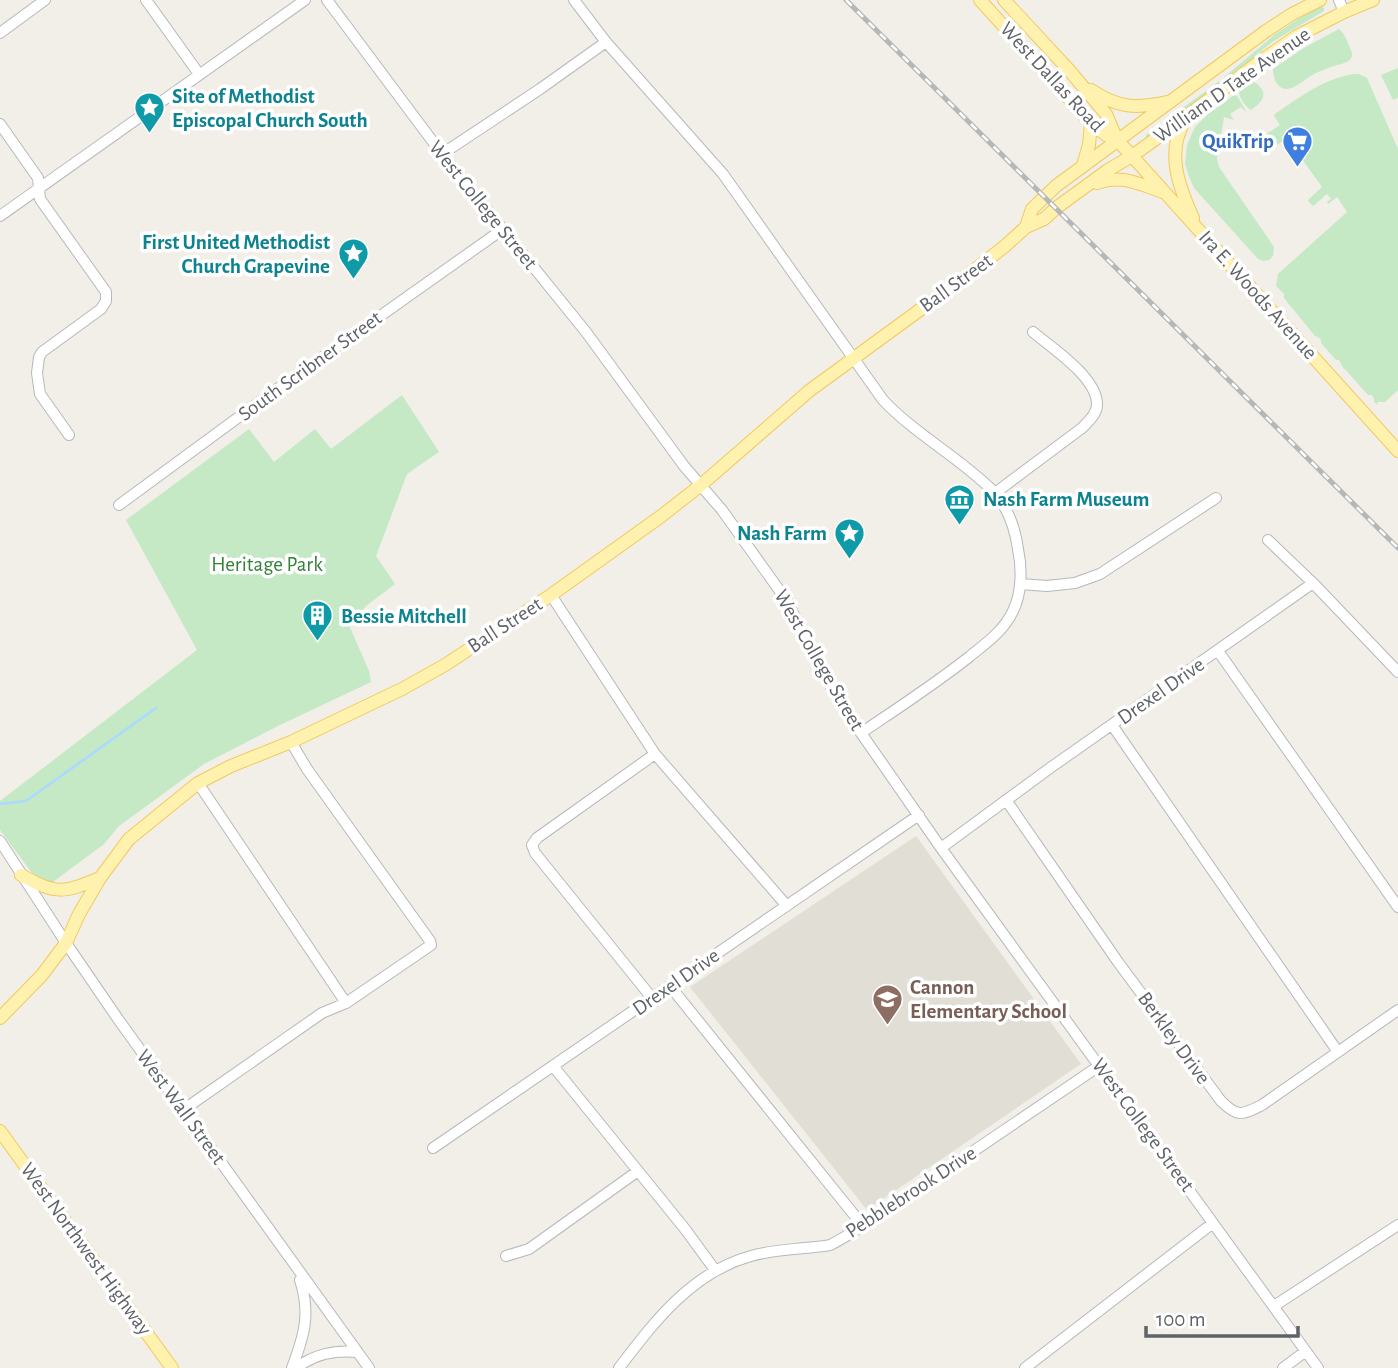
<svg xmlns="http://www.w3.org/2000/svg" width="1398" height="1368" viewBox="0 0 1398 1368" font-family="'Alegreya Sans',sans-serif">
<rect width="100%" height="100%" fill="#f1efe8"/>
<path fill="#e1ded6" d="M916 836 1081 1064 867 1210 690 987Z"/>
<path fill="#c5e8c5" d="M1322 7 1324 8V11L1272 42 1233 75 1147 138 1146 137V135L1222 79 1274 35 1312 10Z
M1339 29C1345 34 1347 41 1350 48 1357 61 1345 63 1334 66 1327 68 1320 71 1314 74 1305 79 1294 90 1285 89 1276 87 1273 77 1273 69L1302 49Z
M1398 68V98L1393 100 1381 75Z
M1354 74H1359L1367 78 1398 149V390L1385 402H1377L1378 405 1374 402V399L1372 395H1368L1342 366 1339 360H1336L1321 343V340L1318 337 1315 336 1284 298V294L1276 286 1278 274 1347 212 1337 197 1328 204 1327 202 1331 199 1327 194 1313 206 1308 201 1309 199 1322 187 1287 138 1277 145 1275 143 1269 144 1265 138V135L1280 125 1274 116 1275 114C1300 97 1323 79 1354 74Z
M1254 82C1270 92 1263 102 1251 110 1246 107 1239 98 1239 92Z
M1234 95 1237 96 1247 113 1241 107 1230 114 1234 120 1224 117 1217 159 1219 167 1274 247 1273 256 1269 260 1263 261 1258 259 1194 188 1189 177 1185 163 1187 145 1195 127 1207 115Z
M402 395 439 452 407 474 376 556 395 584 366 606 349 625 369 671 371 682 278 726 204 764 119 826 104 844 53 882 38 881 0 830V801L197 650 126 520 249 429 274 462 315 429 331 449Z"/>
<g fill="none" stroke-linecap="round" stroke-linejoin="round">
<path stroke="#aadaff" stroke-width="2.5" d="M0 804 26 801 156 708"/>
<defs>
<path id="minor" d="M146 0 199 74
M327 0 442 154 586 332 684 466 722 510 787 601 827 680 861 733 941 848 1318 1368
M574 0 606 42 723 174 883 400C916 435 959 457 993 491 1008 507 1015 528 1018 549 1022 568 1022 593 1013 611 1003 632 986 643 969 657 935 684 898 708 861 733
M1339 0 1344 12
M0 33 45 0
M0 124 38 178 40 199 106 292V301L101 309 42 352 39 357 37 373 40 394 69 435
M442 154 540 89 606 42
M0 216 305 0
M995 493 1082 428C1088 422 1097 414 1097 405 1098 378 1052 348 1033 332
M119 505 266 397 503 229
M1268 540 1313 583 1398 672
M1020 584 1047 586 1075 583 1100 574 1216 498
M551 595 655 754 787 906
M1218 651 1398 907
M1112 725 1338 1052
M198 783 346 1003
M1006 800 1118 962 1221 1101C1238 1118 1242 1115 1262 1105L1398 1010
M0 841 66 943 118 1019 369 1368
M941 848 1050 768 1313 583
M670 986 863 1226
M652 998 535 853 532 845 537 838 655 754
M553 1066 685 1229 715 1270
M183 1110 322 1013 346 1003 431 945 430 941 307 769 291 742
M433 1148 919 815
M506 1256 529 1249 638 1171
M1274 1306 1398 1225
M292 1368C304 1336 311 1314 300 1280
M296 1368C315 1354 334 1350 357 1352
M619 1368C654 1322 692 1272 751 1256 768 1251 786 1250 804 1248 812 1247 822 1247 830 1245 841 1240 852 1232 863 1226L1099 1066
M1025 1368 1213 1223
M1283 1368 1306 1351"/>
<path id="major" d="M980 0 1091 123 1106 135 1117 140 1132 156 1398 451
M1004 0 1069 70 1106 114 1117 140
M1091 90C1118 108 1136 109 1167 102
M1184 122C1166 153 1179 187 1193 218
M1083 165 1089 145 1091 123
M1097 183C1122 174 1139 184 1163 192
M1026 227 1032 209 1056 186 1266 31 1292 14 1320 0
M21 875C57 895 63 893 100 878
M0 1018 42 975 66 943 79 914 100 878 129 839 198 783 231 766 291 742 402 689 445 665 551 595 660 517 701 485 809 391 973 271 1005 246 1026 227 1044 219 1056 208 1108 170 1132 156 1186 117 1255 65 1297 36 1344 12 1373 0
M0 1131 172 1368"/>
</defs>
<use href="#minor" stroke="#b5b8bc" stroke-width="12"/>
<use href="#major" stroke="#f2c960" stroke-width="14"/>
<use href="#minor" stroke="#fff" stroke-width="10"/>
<use href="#major" stroke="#fff2af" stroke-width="12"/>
<defs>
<path id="rail" d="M846 0 1398 548"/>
</defs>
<use href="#rail" stroke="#b6b7b8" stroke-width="5"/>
<use href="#rail" stroke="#fff" stroke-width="2.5" stroke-dasharray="8" stroke-linecap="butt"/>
</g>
<defs>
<symbol id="sight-pin" viewBox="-11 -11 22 30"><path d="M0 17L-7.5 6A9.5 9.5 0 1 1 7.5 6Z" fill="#0f9aa8" stroke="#fff"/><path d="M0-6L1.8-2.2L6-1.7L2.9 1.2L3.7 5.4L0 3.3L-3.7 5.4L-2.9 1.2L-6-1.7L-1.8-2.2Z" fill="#fff"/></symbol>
<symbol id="supermarket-pin" viewBox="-11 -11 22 30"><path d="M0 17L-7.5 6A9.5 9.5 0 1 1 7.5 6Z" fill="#3f7fe0" stroke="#fff"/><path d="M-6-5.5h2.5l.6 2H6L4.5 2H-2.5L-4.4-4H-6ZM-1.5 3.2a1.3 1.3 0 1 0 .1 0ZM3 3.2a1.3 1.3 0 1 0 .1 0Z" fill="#fff"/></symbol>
<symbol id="museum-pin" viewBox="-11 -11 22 30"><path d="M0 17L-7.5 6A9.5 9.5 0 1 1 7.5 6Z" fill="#0f9aa8" stroke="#fff"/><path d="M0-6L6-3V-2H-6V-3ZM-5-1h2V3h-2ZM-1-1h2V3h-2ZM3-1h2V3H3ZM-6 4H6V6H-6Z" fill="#fff"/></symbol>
<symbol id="building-pin" viewBox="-11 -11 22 30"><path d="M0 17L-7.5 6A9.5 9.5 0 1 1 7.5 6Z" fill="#0f9aa8" stroke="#fff"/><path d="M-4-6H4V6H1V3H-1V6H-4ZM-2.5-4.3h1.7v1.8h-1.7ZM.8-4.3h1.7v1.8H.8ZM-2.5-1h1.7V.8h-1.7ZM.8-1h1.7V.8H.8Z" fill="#fff"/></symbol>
<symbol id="school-pin" viewBox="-11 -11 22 30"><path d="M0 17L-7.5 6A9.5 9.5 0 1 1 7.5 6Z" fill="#8d6e63" stroke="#fff"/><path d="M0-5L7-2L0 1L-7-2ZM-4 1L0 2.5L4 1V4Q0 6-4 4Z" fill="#fff"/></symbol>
</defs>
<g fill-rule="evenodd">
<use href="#sight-pin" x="132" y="90" width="35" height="47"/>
<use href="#supermarket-pin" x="1280" y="124" width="35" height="47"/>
<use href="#sight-pin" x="336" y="236" width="35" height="47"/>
<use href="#museum-pin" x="942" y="482" width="35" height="47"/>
<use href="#sight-pin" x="832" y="516" width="35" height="47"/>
<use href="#building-pin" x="300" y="598" width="35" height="47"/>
<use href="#school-pin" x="870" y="982" width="35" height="47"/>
</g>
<g text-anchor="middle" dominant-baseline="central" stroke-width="7" stroke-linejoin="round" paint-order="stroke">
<g font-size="21" fill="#5f6368" stroke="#fff">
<text transform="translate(1052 77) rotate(47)">West Dallas Road</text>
<text transform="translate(1232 85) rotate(-35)">William D Tate Avenue</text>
<text transform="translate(483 205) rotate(51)">West College Street</text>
<text transform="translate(956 283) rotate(-36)">Ball Street</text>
<text transform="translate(1258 295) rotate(48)">Ira E. Woods Avenue</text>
<text transform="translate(310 366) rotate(-36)">South Scribner Street</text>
<text transform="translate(505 625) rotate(-33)">Ball Street</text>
<text transform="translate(819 660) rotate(60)">West College Street</text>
<text transform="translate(1161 691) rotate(-35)">Drexel Drive</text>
<text transform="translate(676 982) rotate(-35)">Drexel Drive</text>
<text transform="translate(1174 1038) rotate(54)">Berkley Drive</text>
<text transform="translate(181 1107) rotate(54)">West Wall Street</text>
<text transform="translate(1143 1125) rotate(54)">West College Street</text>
<text transform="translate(911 1192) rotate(-33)">Pebblebrook Drive</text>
<text transform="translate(86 1249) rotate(54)">West Northwest Highway</text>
</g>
<g font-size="21" font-weight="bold" fill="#0d838f" stroke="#fff" text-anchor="start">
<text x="172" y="96">Site of Methodist<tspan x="172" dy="24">Episcopal Church South</tspan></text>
<text x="330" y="242" text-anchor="end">First United Methodist<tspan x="330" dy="24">Church Grapevine</tspan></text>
<text x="983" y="499">Nash Farm Museum</text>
<text x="827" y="533" text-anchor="end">Nash Farm</text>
<text x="341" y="616">Bessie Mitchell</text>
</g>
<g font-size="21" font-weight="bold" fill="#366cbe" stroke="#fff" text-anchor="end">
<text x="1274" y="141">QuikTrip</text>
</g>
<g font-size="21" fill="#348238" stroke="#fff">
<text x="267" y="564">Heritage Park</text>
</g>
<g font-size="21" font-weight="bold" fill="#785e54" stroke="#fff" text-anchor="start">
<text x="910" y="987">Cannon<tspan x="910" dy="24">Elementary School</tspan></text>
</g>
</g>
<path d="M1146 1326v10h152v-10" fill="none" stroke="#5f6368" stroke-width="3.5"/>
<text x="1156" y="1326" font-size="21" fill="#5f6368" stroke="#ffffff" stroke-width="5" paint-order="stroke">100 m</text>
</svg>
